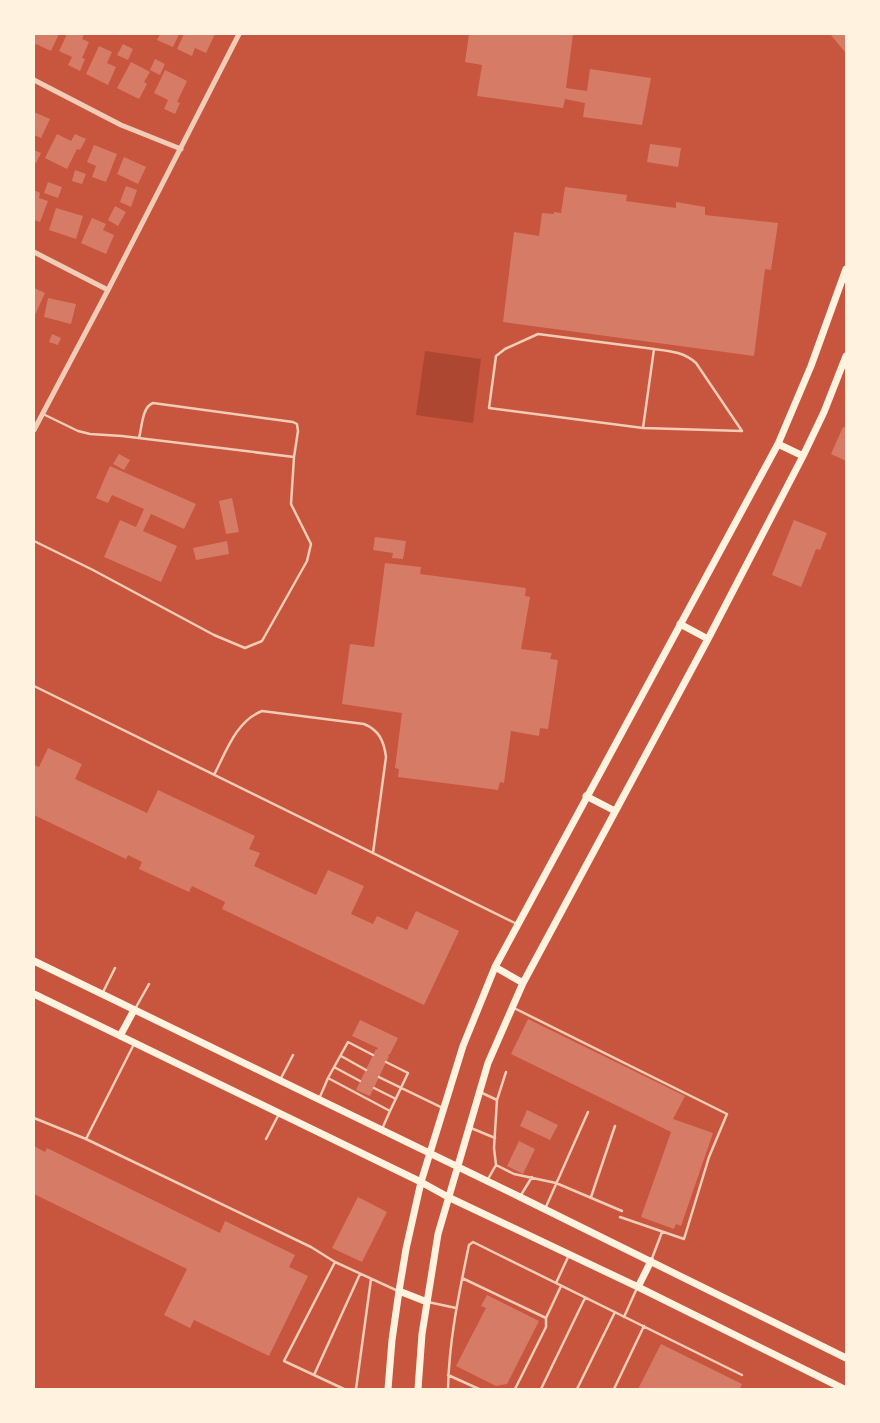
<svg xmlns="http://www.w3.org/2000/svg" width="880" height="1423" viewBox="0 0 880 1423" font-family="'Exo 2',sans-serif">
<rect width="100%" height="100%" fill="#c8553d"/>
<path fill="#ae4732" d="M425 351 481 359 473 423 416 415Z"/>
<path fill="#d67c66" d="M34 34H59L51 51 36 44 34 47Z
M67 34H84L82 39 89 42 82 58 85 59 80 71 68 65 72 57 59 51Z
M160 34H179L173 47 157 40Z
M184 34H215L206 53 195 48 192 56 177 49Z
M469 34H573L566 88 587 91 590 69 651 78 642 125 583 117 585 103 565 99 563 108 477 96 482 65 465 62Z
M830 34H846V51L845 52Z
M123 44 133 49 128 60 117 55Z
M99 46 112 52 107 63 116 67 108 85 86 74Z
M155 59 165 64 160 75 150 70Z
M131 62 150 72 144 82 147 84 139 99 117 88Z
M165 70 187 81 177 102 180 103 175 114 164 109 168 100 154 93Z
M34 112 50 119 41 138 34 135Z
M57 134 71 141 75 134 86 139 80 150 77 149 67 169 45 158Z
M650 144 681 148 678 167 647 162Z
M94 145 117 154 106 182 92 177 96 166 87 162Z
M34 150 41 153 36 163 34 162Z
M124 157 146 167 138 184 117 174Z
M75 170 86 174 82 184 72 181Z
M48 182 62 187 58 198 44 193Z
M126 186 137 190 131 207 120 202Z
M565 187 627 195 626 201 676 208V202L705 207V215L778 223 771 270 765 269 754 356 503 322 514 232 539 236 542 213 554 214V212L561 213Z
M34 190 40 193 39 198 48 201 40 222 34 220Z
M115 206 126 212 118 226 108 220Z
M56 208 83 216 76 239 49 230Z
M92 218 106 224 103 230 114 235 106 254 81 243Z
M34 288 45 293 34 317Z
M48 298 76 304 71 324 44 317Z
M52 334 61 338 58 345 49 342Z
M843 427 846 428V461L831 454Z
M119 454 130 460 124 470 113 464Z
M110 466 196 504 184 529 151 514 143 531 177 546 161 582 104 557 120 520 136 527 144 509 112 495 108 503 96 498Z
M232 498 239 532 226 534 219 501Z
M794 520 827 533 820 550 816 549 801 587 772 575Z
M375 537 406 541 403 559 392 558 393 553 373 550Z
M227 541 229 554 196 560 193 548Z
M385 563 421 567 420 574 526 588 525 596 530 597 521 649 552 653 550 659 558 660 548 729 540 728 539 736 511 731 504 783 500 782 498 790 398 777 399 769 395 768 402 713 342 704 350 644 374 647Z
M48 748 82 764 75 779 147 813 158 790 255 836 249 849 260 853 254 866 316 895 328 870 364 886 351 914 373 924 377 916 407 930 416 911 459 931 424 1005 222 909 225 902 192 886 189 892 139 869 142 862 128 855 126 859 34 815V765L39 767Z
M528 1019 685 1096 673 1119 713 1133 681 1226 676 1224 674 1229 641 1217 671 1132 511 1054Z
M360 1020 398 1038 390 1054 388 1055 389 1056 370 1096 356 1090 376 1049 377 1050 378 1048 352 1036Z
M527 1110 558 1125 550 1140 520 1126Z
M519 1141 535 1149 523 1174 507 1166Z
M34 1146 45 1152 47 1148 220 1233 225 1221 295 1255 289 1267 308 1276 269 1356 194 1320 190 1328 164 1315 187 1269 34 1194Z
M358 1197 387 1212 362 1262 332 1248Z
M487 1295 539 1321 507 1384 496 1386 456 1366 486 1308 481 1306Z
M661 1344 742 1384 740 1389H638Z"/>
<g fill="none" stroke-linecap="round" stroke-linejoin="round">
<path stroke="#f1ccb7" stroke-width="2.5" d="M538 334 654 349 643 428 489 408 496 356 505 349Z
M643 428 742 431 696 363C684 352 670 351 654 349
M139 438C142 427 142 407 153 403L293 422 297 424 298 431 294 457
M34 541 93 570 214 635 245 648 262 641 307 561 311 544 291 504 294 457 122 436 90 434 78 431 43 414
M34 686 517 924
M214 775C226 752 236 721 262 711L364 724C379 730 384 741 386 757L373 853
M102 994 115 968
M514 1008 727 1114 709 1157 684 1239 620 1217
M135 1009 149 984
M341 1056 366 1070
M386 1062 408 1073 390 1111
M334 1067 360 1081
M506 1072 497 1100 494 1148 496 1165 514 1174 556 1183 622 1211
M379 1077 443 1108
M328 1078 348 1042 373 1055
M280 1080 293 1055
M374 1088 396 1099
M480 1092 497 1100
M319 1099 328 1078 390 1111 382 1129
M34 1118 86 1139 311 1247 335 1262 398 1291
M471 1128 495 1138
M86 1139 134 1044
M266 1139 279 1114
M488 1179 496 1165
M521 1195 532 1177
M591 1197 615 1126
M545 1209 588 1112
M651 1261 662 1232
M335 1262 284 1361 344 1389
M462 1278 546 1318 561 1286
M556 1283 569 1255
M428 1302 456 1308
M624 1317 637 1288
M314 1375 360 1274
M448 1375 479 1389
M356 1389 371 1279
M448 1389C449 1340 459 1293 469 1245L473 1242 742 1375
M515 1389 546 1327V1318
M541 1389 585 1298
M577 1389 615 1312
M614 1389 644 1326"/>
<path stroke="#f1ccb7" stroke-width="5" d="M34 80 121 125 181 149
M34 252 108 290
M34 430 108 290 239 34"/>
<path stroke="#fff3e0" stroke-width="7" d="M778 444 803 456
M680 624 708 639
M586 796 615 811
M34 961 520 1197 846 1358
M495 967 523 983
M34 994 421 1182 448 1197 638 1287 844 1389
M120 1036 134 1010
M638 1287 651 1261
M399 1291 427 1302
M388 1389 392 1340 399 1291 406 1249 421 1182 463 1046 495 967 778 444 811 366 846 269
M418 1389 422 1334 438 1234 488 1063 523 983 708 639 803 456 824 412 846 356"/>
</g>
<rect width="880" height="1423" fill="none" stroke="#fff3e0" stroke-width="70"/>
</svg>
